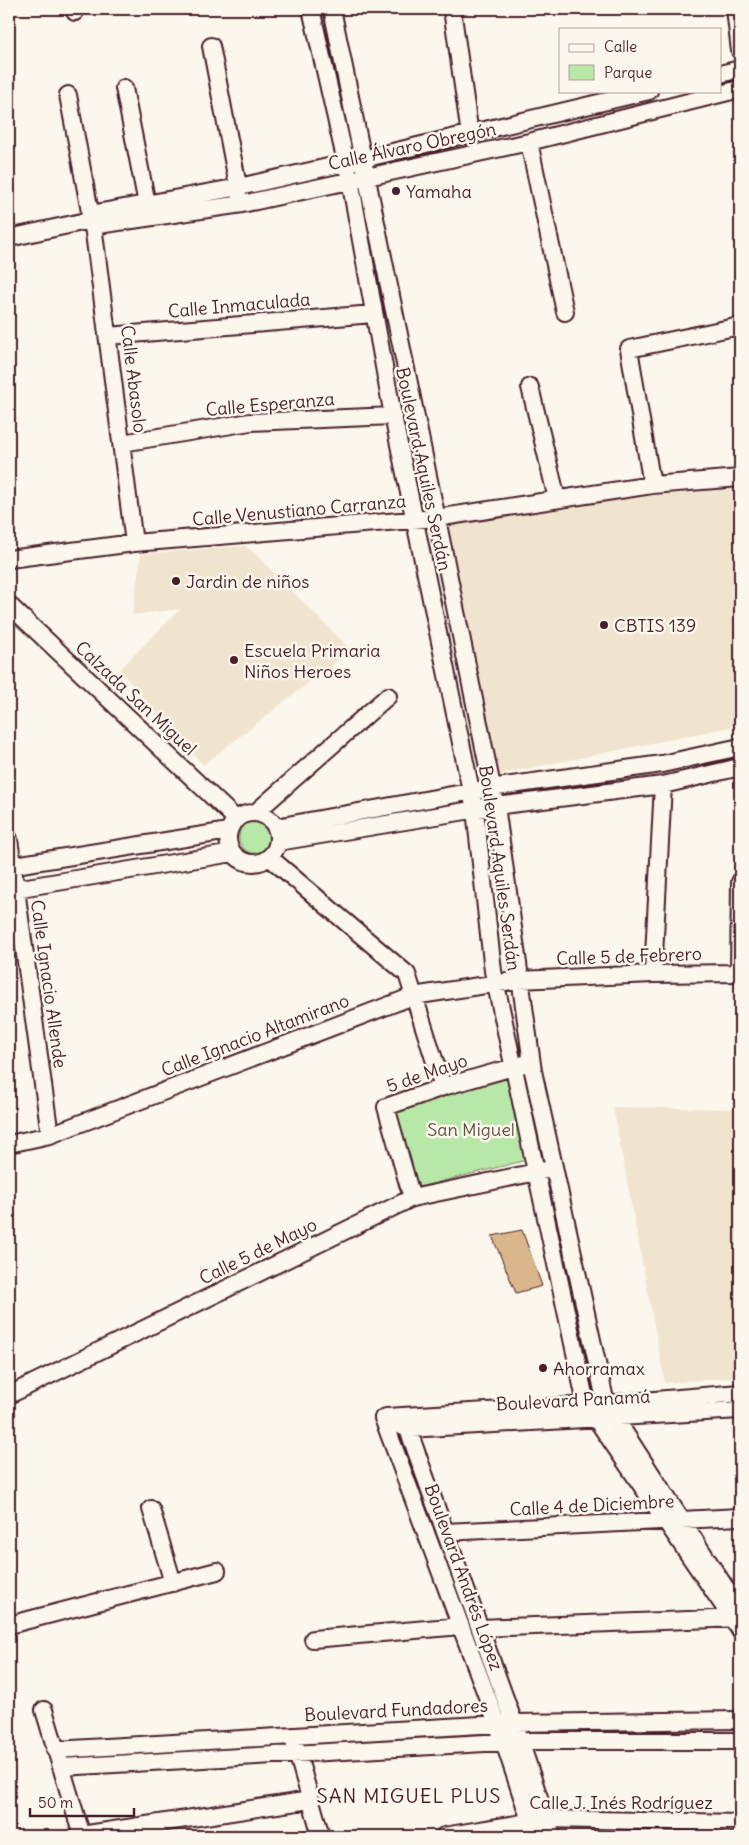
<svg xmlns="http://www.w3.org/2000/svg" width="749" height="1845" viewBox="0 0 749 1845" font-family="Delius,sans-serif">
<rect width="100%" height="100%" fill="#fbf7ec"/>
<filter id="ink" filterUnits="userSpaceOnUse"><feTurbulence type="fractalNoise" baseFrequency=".02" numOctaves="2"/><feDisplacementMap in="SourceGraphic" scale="10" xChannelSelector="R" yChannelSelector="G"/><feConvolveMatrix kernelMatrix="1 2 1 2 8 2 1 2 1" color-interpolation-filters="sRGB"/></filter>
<g filter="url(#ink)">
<path fill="#f1e4cf" d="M740 486V725L497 775 448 525 560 506Z
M245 546 253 552 351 650 203 765 119 670 180 609 132 615 141 554Z
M613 1107 740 1109V1377L665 1383Z"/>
<path fill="#b7e8a7" stroke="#808469" d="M239 837a17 17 0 1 1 34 0a17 17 0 1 1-34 0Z
M509 1073 527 1160 419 1187 392 1111Z"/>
<path fill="#dab68b" stroke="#4a1f2b" d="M522 1230 542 1286 516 1293 492 1236Z"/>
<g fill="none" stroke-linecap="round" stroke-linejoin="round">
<defs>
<path id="minor" d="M74 9 75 12
M311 9 350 180 393 416 475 810 493 971 586 1404 740 1630
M332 9 496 806 533 1071 606 1404 740 1610
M452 9 470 135
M735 9 740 51
M211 46 240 196
M720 74 740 69
M124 88 147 204
M68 95 94 233 134 543
M529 142 565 312
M91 220 98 225 242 204 529 142 740 89
M9 238 91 220 96 213 239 187 346 163 649 91
M108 336 373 314
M530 387 557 499
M122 443 250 422 393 416
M652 485 629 349 740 326
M9 559 134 543 436 518 652 485 740 478
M9 605 237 820
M255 813 388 696
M228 838a25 25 0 1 1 50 0a25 25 0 1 1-50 0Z
M276 827 490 788 662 764 740 747
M9 839 50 1135
M278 842 496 806 663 785 740 767
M269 857 407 974 443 1087
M9 866 229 831
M9 890 233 853
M739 973 740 882
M653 974 663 785
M9 1144 50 1135 413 996 519 980 653 974 740 973
M412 1198 386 1107 443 1087 524 1064
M9 1395 412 1198 546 1170
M386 1417 606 1404 740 1393
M383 1418 504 1742 535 1836
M399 1425 408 1429 740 1410
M408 1429 514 1723 552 1836
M151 1509 173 1583
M445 1532 740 1517
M9 1625 217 1571
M480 1628 740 1618
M313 1639 461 1626
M44 1710 82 1836
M295 1745 321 1836
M55 1750 514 1723 740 1720
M61 1767 521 1741H740
M81 1835 310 1800
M444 1836 546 1819 740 1823"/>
</defs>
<use href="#minor" stroke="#4a1f2b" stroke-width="20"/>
<use href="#minor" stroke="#fbf7ec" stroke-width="16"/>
</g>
</g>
<g fill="#4a1f2b" stroke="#fbf7ec" stroke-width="2">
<circle cx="396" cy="191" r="5"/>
<circle cx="176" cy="581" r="5"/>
<circle cx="604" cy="625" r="5"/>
<circle cx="234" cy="660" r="5"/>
<circle cx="543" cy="1368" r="5"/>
</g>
<g text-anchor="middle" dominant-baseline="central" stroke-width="5" stroke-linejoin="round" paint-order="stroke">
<g font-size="18" fill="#4a1f2b" stroke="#fbf7ec">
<text transform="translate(412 146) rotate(-12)">Calle Álvaro Obregón</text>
<text transform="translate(239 305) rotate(-5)">Calle Inmaculada</text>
<text transform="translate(134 379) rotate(83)">Calle Abasolo</text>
<text transform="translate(270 404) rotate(-5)">Calle Esperanza</text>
<text transform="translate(424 469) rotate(78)">Boulevard Aquiles Serdán</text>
<text transform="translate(299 510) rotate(-5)">Calle Venustiano Carranza</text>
<text transform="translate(136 698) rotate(43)">Calzada San Miguel</text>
<text transform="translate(500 868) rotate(82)">Boulevard Aquiles Serdán</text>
<text transform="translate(629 956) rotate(-2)">Calle 5 de Febrero</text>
<text transform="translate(49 984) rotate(82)">Calle Ignacio Allende</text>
<text transform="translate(255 1035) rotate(-21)">Calle Ignacio Altamirano</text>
<text transform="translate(427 1073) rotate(-19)">5 de Mayo</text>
<text transform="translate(258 1251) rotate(-26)">Calle 5 de Mayo</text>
<text transform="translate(573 1400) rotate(-3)">Boulevard Panamá</text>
<text transform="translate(592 1505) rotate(-3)">Calle 4 de Diciembre</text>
<text transform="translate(464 1577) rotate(70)">Boulevard Andrés López</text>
<text transform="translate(396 1710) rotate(-3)">Boulevard Fundadores</text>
<text x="621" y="1802">Calle J. Inés Rodríguez</text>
</g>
<g font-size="18" fill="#4a1f2b" stroke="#fbf7ec" text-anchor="start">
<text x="406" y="191">Yamaha</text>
<text x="186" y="581">Jardin de niños</text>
<text x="614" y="625">CBTIS 139</text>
<text x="244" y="650">Escuela Primaria<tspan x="244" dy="21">Niños Heroes</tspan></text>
<text x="553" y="1368">Ahorramax</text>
</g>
<g font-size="18" fill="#65514a" stroke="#fbf7ec">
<text x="471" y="1129">San Miguel</text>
</g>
<g font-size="20" letter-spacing="1" fill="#4a1f2b" stroke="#fbf7ec">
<text x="409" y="1795">SAN MIGUEL PLUS</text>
</g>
</g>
<rect width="749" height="1845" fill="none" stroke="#fbf7ec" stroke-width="30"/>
<rect x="15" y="15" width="719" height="1815" fill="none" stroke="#4a1f2b" stroke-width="2" filter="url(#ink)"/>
<rect x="559" y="28" width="162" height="65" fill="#fbf7ec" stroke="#b4a19f"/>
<rect x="569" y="44" width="25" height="8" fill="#fbf7ec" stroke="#b4a19f"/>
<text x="604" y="52" font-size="15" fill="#4a1f2b">Calle</text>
<rect x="569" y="65" width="25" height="15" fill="#b7e8a7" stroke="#b4a19f"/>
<text x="604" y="78" font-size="15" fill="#4a1f2b">Parque</text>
<path d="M30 1808v8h104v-8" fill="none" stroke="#4a1f2b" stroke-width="2.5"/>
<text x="38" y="1808" font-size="15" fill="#4a1f2b" stroke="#fbf7ec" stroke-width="4" paint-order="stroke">50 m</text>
</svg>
